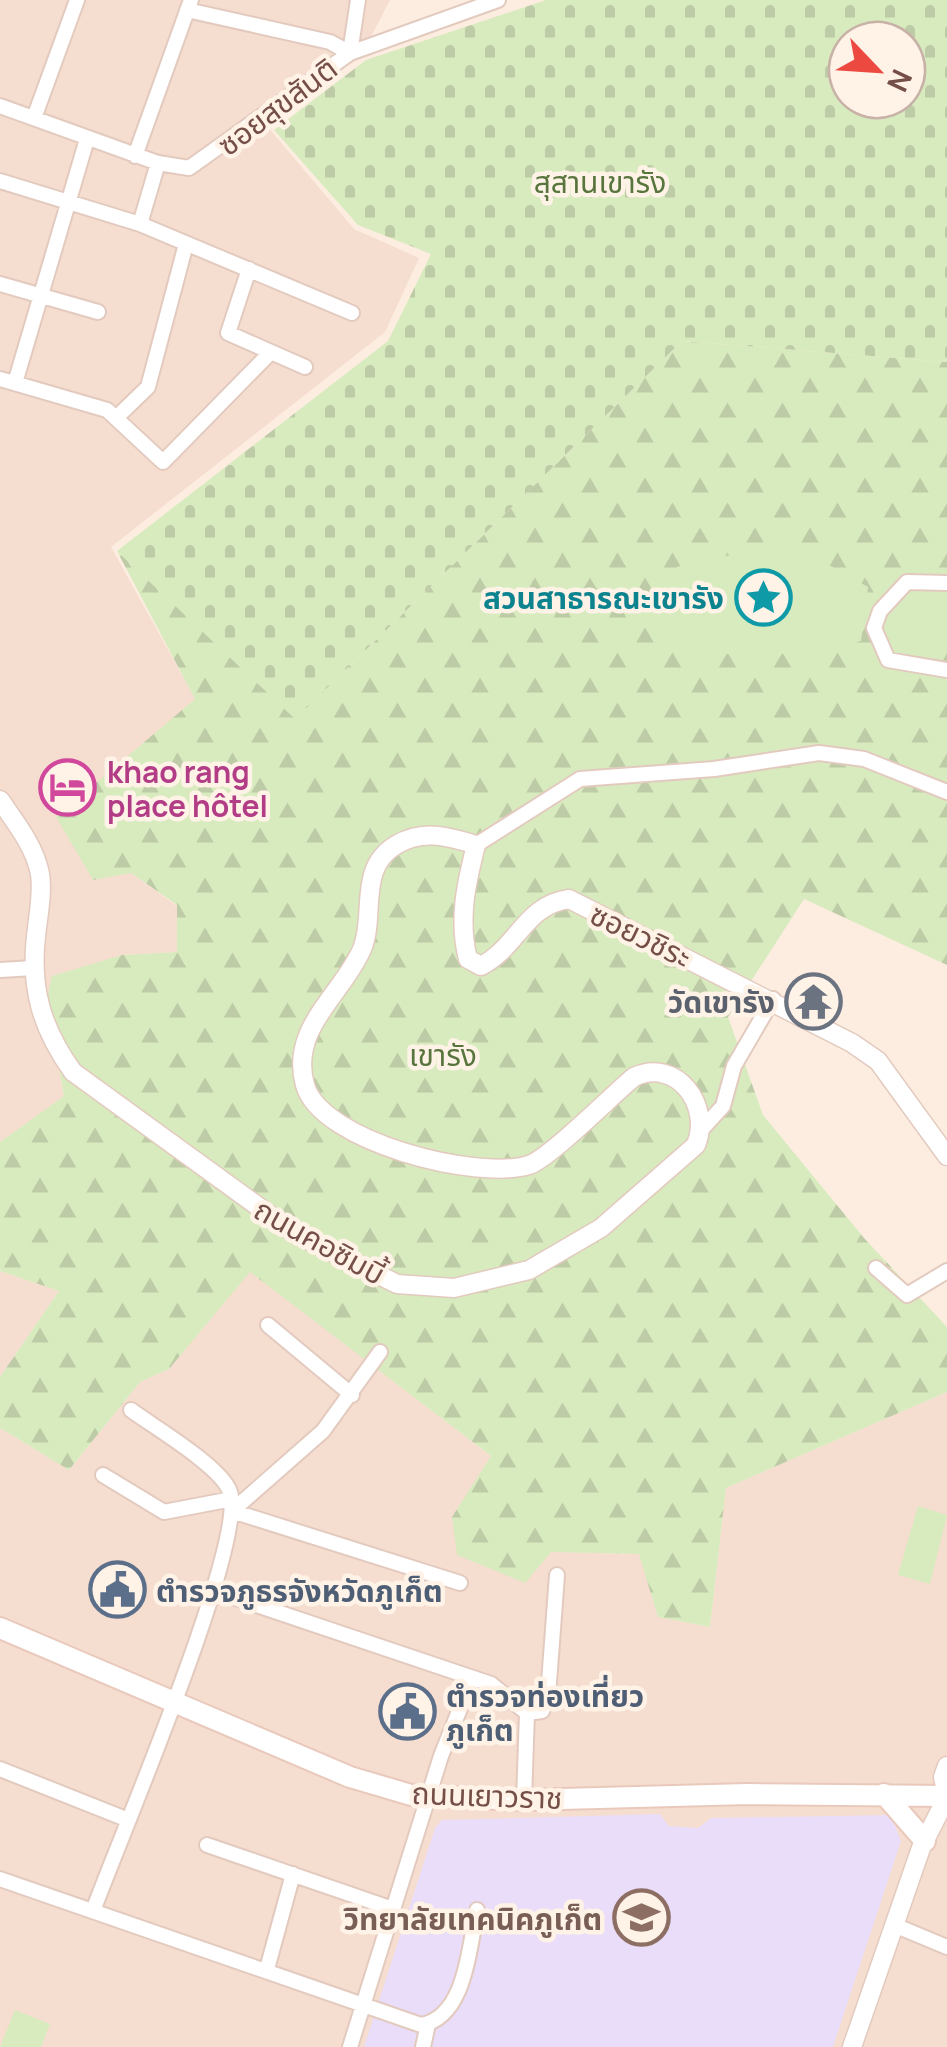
<svg xmlns="http://www.w3.org/2000/svg" width="947" height="2047" viewBox="0 0 947 2047" font-family="Manrope,'Noto Sans Thai',sans-serif">
<defs>
<pattern id="forest-firs" width="22" height="20" patternUnits="userSpaceOnUse" patternTransform="scale(2.5)"><rect width="22" height="20" fill="#d8ebbf"/><path d="M5 1l3.5 6h-7zM16 11l3.5 6h-7z" fill="#bdcba6"/></pattern>
<pattern id="cemetery-stones" width="16" height="16" patternUnits="userSpaceOnUse" patternTransform="scale(2.5)"><rect width="16" height="16" fill="#d8ebbf"/><path d="M2 7V4a2 2 0 0 1 4 0v3zM10 15v-3a2 2 0 0 1 4 0v3z" fill="#bdcba6"/></pattern>
</defs>
<rect width="100%" height="100%" fill="#fdede0"/>
<path fill="#f5ddcf" d="M0 0H390L361 56 266 125 354 229 419 258 385 332 111 547 196 700 131 873 177 906V952L122 955 47 999 64 1097 0 1142Z
M0 1271 59 1291 0 1377Z
M250 1271 492 1457 452 1517 550 1552 640 1554 658 1617 710 1627 726 1488 947 1392V2047H0V1428L69 1470 140 1382 169 1369Z"/>
<path fill="#eaddf9" d="M660 1814 669 1826 698 1828 711 1818 891 1815 901 1841 833 2047H364L435 1828 442 1820Z"/>
<path fill="url(#forest-firs)" d="M682 341 947 362V965L804 899 728 1017 763 1115 864 1238 947 1327V1392L726 1488 710 1627 658 1617 639 1554 551 1552 525 1583 457 1555 452 1517 491 1456 250 1272 169 1369 140 1382 69 1470 0 1428V1377L59 1291 0 1271V1142L64 1096 47 999 52 976 122 955 177 952V905L131 873 93 880 56 817 195 699 117 551 296 718Z"/>
<path fill="url(#cemetery-stones)" fill-rule="evenodd" d="M546 0H947V362L682 341 295 719 117 551 388 341 431 254 358 225 274 130 366 60ZM847 40H907V100H847Z"/>
<path fill="#d8ebbf" d="M788 542 868 587 861 641 810 654H691L655 639V607L677 567Z
M947 585V648L888 639 884 619 908 589Z
M918 1506 947 1515 930 1584 898 1575Z
M15 2010 50 2024 41 2047H0Z"/>
<g fill="none" stroke-linecap="round" stroke-linejoin="round">
<defs>
<path id="minor" d="M187 10 330 42 350 53 358 0
M0 106 158 163 189 168 350 53 498 0
M34 118 77 0
M135 156 191 0
M0 181 140 224 352 313
M140 224 158 163
M249 269 228 333 305 367
M0 284 98 312
M0 379 107 410 163 462 271 352
M15 383 87 139
M118 416 148 387 186 244
M947 583 907 582 880 611 874 628 888 660 947 670
M476 845 580 779 714 769 819 753 864 759 947 792
M0 970 34 968
M703 1128 723 1106 734 1066 773 999
M876 1268 907 1295 947 1271
M268 1325 352 1395
M103 1475 164 1512 232 1499
M232 1511 460 1583
M232 1511 323 1431 380 1352
M215 1591 491 1684 527 1713
M0 1769 126 1819
M524 1800 527 1713 542 1711 548 1696 557 1575
M207 1845 393 1909
M0 1879 421 2025C466 2017 469 1947 477 1910
M93 1911C118 1842 247 1543 230 1492 222 1467 154 1427 131 1410
M894 1925 947 1947
M267 1969 293 1874
M350 2047 441 1756 471 1681
M423 2047 428 2024"/>
<path id="tertiary" d="M0 800C16 823 35 847 40 874 43 894 38 916 36 936 30 989 42 1029 73 1072L296 1234 397 1284 454 1288 529 1270 601 1228 696 1145C712 1106 677 1057 634 1077 613 1094 550 1158 529 1165 478 1181 321 1142 305 1085 289 1028 343 994 362 949 376 916 357 868 396 845 422 829 448 836 476 845 466 884 458 920 468 959L481 966C517 948 525 905 569 899L852 1043 878 1061 947 1156
M947 1766 943 1777 947 1796
M852 2047 921 1848 947 1797"/>
<path id="secondary" d="M0 1628 350 1777 411 1795 524 1800 748 1794 947 1796
M884 1794 925 1841"/>
</defs>
<use href="#minor" stroke="#e3cabf" stroke-width="18"/>
<use href="#tertiary" stroke="#e3cabf" stroke-width="21"/>
<use href="#secondary" stroke="#e9c9bc" stroke-width="24"/>
<use href="#minor" stroke="#fff" stroke-width="14"/>
<use href="#tertiary" stroke="#fff" stroke-width="18"/>
<use href="#secondary" stroke="#fff" stroke-width="20"/>
</g>
<defs>
<symbol id="sight-ring" viewBox="-11 -11 22 22"><circle r="9.5" fill="#fff2e7" stroke="#0f9aa8" stroke-width="1.5"/><path d="M0-6L1.8-2.2L6-1.7L2.9 1.2L3.7 5.4L0 3.3L-3.7 5.4L-2.9 1.2L-6-1.7L-1.8-2.2Z" fill="#0f9aa8"/></symbol>
<symbol id="hotel-ring" viewBox="-11 -11 22 22"><circle r="9.5" fill="#fff2e7" stroke="#d1479c" stroke-width="1.5"/><path d="M-6-4.5h1.5V1H6V5H4.5V3h-9V5H-6ZM-4 0a1.8 1.8 0 1 1 3.6 0ZM.5 0V-2.5h3Q6-2.5 6 0Z" fill="#d1479c"/></symbol>
<symbol id="temple-ring" viewBox="-11 -11 22 22"><circle r="9.5" fill="#fff2e7" stroke="#6b7280" stroke-width="1.5"/><path d="M0-6L5-2H3V0L6.5 2.5H4V6H1.5V3h-3V6H-4V2.5H-6.5L-3 0V-2H-5Z" fill="#6b7280"/></symbol>
<symbol id="civic-ring" viewBox="-11 -11 22 22"><circle r="9.5" fill="#fff2e7" stroke="#5c6f8a" stroke-width="1.5"/><path d="M-.6-6.5H3V-4.5H.6V-3L4-1V1h2V6H-6V1h2V-1L-.6-3ZM-1.2 2.5V6h2.4V2.5Z" fill="#5c6f8a"/></symbol>
<symbol id="university-ring" viewBox="-11 -11 22 22"><circle r="9.5" fill="#fff2e7" stroke="#8d6e63" stroke-width="1.5"/><path d="M0-5L7-2L0 1L-7-2ZM-4 1L0 2.5L4 1V4Q0 6-4 4Z" fill="#8d6e63"/></symbol>
</defs>
<g fill-rule="evenodd">
<use href="#sight-ring" x="732" y="566" width="63" height="63"/>
<use href="#hotel-ring" x="36" y="756" width="63" height="63"/>
<use href="#temple-ring" x="782" y="970" width="63" height="63"/>
<use href="#civic-ring" x="86" y="1558" width="63" height="63"/>
<use href="#civic-ring" x="376" y="1680" width="63" height="63"/>
<use href="#university-ring" x="610" y="1886" width="63" height="63"/>
</g>
<g text-anchor="middle" dominant-baseline="central" stroke-width="9" stroke-linejoin="round" paint-order="stroke">
<g font-size="30" fill="#754f47" stroke="#fff2e7">
<text transform="translate(277 106) rotate(-37)">ซอยสุขสันติ</text>
<text transform="translate(641 935) rotate(26)">ซอยวชิระ</text>
<text transform="translate(320 1241) rotate(29)">ถนนคอซิมบี้</text>
<text transform="translate(487 1795) rotate(2)">ถนนเยาวราช</text>
</g>
<g font-size="30" fill="#57753c" stroke="#fff2e7">
<text x="600" y="181">สุสานเขารัง</text>
<text x="443" y="1054">เขารัง</text>
</g>
<g font-size="30" font-weight="bold" fill="#0d838f" stroke="#fff2e7" text-anchor="end">
<text x="724" y="597">สวนสาธารณะเขารัง</text>
</g>
<g font-size="30" font-weight="bold" fill="#b23c85" stroke="#fff2e7" text-anchor="start">
<text x="107" y="771">khao rang<tspan x="107" dy="34">place hôtel</tspan></text>
</g>
<g font-size="30" font-weight="bold" fill="#5b616d" stroke="#fff2e7" text-anchor="end">
<text x="775" y="1001">วัดเขารัง</text>
</g>
<g font-size="30" font-weight="bold" fill="#4e5e75" stroke="#fff2e7" text-anchor="start">
<text x="156" y="1590">ตำรวจภูธรจังหวัดภูเก็ต</text>
<text x="446" y="1695">ตำรวจท่องเที่ยว<tspan x="446" dy="34">ภูเก็ต</tspan></text>
</g>
<g font-size="30" font-weight="bold" fill="#785e54" stroke="#fff2e7" text-anchor="end">
<text x="602" y="1918">วิทยาลัยเทคนิคภูเก็ต</text>
</g>
</g>
<g transform="translate(877 70) rotate(115)"><circle r="48" fill="#fff2e7" stroke="#c8b1a7" stroke-width="2.5"/>
<path d="M0-8L18 38L0 25L-18 38Z" fill="#ec4a40"/>
<text y="-15" font-size="28" font-weight="bold" text-anchor="middle" fill="#754f47">N</text>
</g>
</svg>
